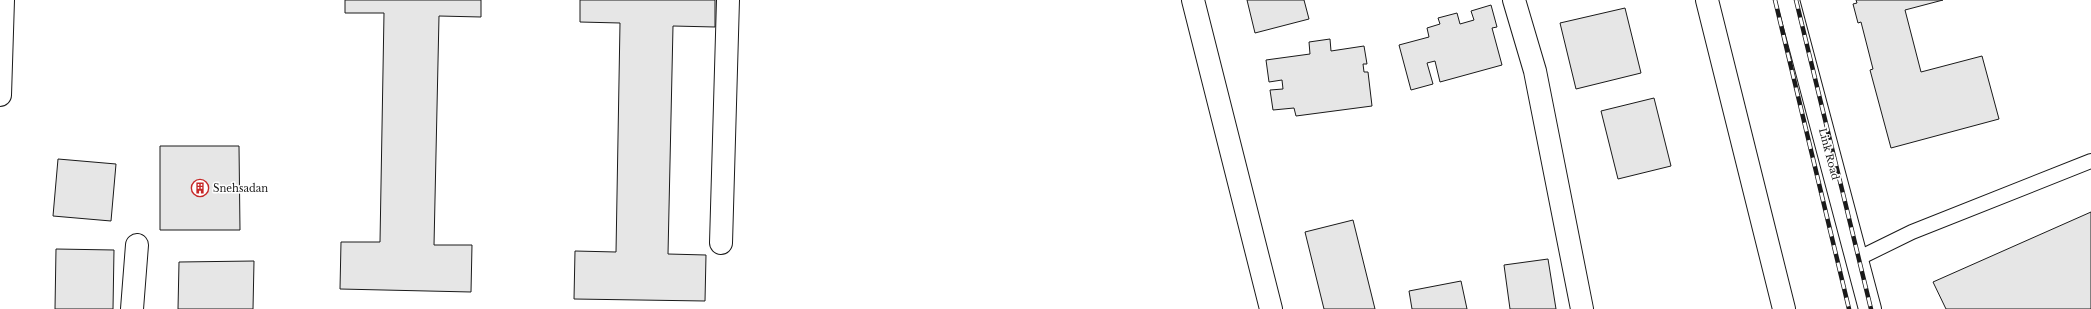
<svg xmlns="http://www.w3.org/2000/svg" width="2091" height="309" viewBox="0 0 2091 309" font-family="'Libre Baskerville',serif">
<rect width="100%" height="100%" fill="#fff"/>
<path fill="#e6e6e6" stroke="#1a1a1a" d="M345 0H481V17L439 16 434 245H472L471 292 340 289 341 242H380L384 13H345Z
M580 0H715V27L673 26 668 254 706 255 705 301 574 299 575 251 616 252 620 23 580 22Z
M1247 0H1304L1309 19 1255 33Z
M1856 0H1943L1905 10 1921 72 1982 56 1999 119 1891 148 1870 70 1873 69 1861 22 1858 23 1853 4 1857 3Z
M1491 5 1497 27 1492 28 1502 65 1440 82 1435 61 1427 63 1433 84 1411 90 1399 45 1429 37 1427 28 1440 24 1438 18 1457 13 1460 24 1474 20 1471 11Z
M1625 8 1641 73 1576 89 1560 23Z
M1330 39 1331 51 1364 46 1367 64H1363L1364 72H1368L1372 106 1296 116 1294 108 1273 110 1270 90 1283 89 1282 80 1269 82 1266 60 1310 54 1309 42Z
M1654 98 1671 166 1618 179 1601 111Z
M160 146H239L240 230H160Z
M58 159 116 164 111 221 53 216Z
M2091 212V309H1946L1933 282Z
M1353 220 1375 309H1324L1305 232Z
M56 249 114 250 113 309H55Z
M1548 259 1556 309H1510L1504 265Z
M254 261 253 309H178L179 262Z
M1461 281 1467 309H1412L1409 291Z"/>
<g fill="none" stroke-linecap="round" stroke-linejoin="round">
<defs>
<path id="service" d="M1857 259 1912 232 2091 161"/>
<path id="minor" d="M1193 0 1271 309
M1514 0 1535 71 1582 309
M0 95 3 0
M721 243 728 0
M132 309 137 245"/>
<path id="primary" d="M1707 0 1784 309
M1788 0 1870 309"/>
</defs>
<use href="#service" stroke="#1a1a1a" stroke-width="16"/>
<use href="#minor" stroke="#1a1a1a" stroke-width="24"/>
<use href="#primary" stroke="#1a1a1a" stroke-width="24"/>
<use href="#service" stroke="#fff" stroke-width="14"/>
<use href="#minor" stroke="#fff" stroke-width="22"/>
<use href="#primary" stroke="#fff" stroke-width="22"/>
<defs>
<path id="rail" d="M1775 0 1849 309
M1796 0 1871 309"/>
</defs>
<use href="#rail" stroke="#1a1a1a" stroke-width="4.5"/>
<use href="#rail" stroke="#fff" stroke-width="3" stroke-dasharray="9" stroke-linecap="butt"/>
</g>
<defs>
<symbol id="building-ring" viewBox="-11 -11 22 22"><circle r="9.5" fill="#fff" stroke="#c62828" stroke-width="1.5"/><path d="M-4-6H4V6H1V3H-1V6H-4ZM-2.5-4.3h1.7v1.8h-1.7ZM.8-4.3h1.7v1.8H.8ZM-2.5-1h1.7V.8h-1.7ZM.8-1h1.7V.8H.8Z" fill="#c62828"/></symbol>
</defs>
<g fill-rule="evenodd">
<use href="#building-ring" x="190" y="178" width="20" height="20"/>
</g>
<g text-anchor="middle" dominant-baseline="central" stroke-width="3" stroke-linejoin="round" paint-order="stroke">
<g font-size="10" fill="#1a1a1a" stroke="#fff">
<text transform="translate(1829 154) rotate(75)">Link Road</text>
</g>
<g font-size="10" fill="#1a1a1a" stroke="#fff" text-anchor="start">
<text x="213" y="188">Snehsadan</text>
</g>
</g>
</svg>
